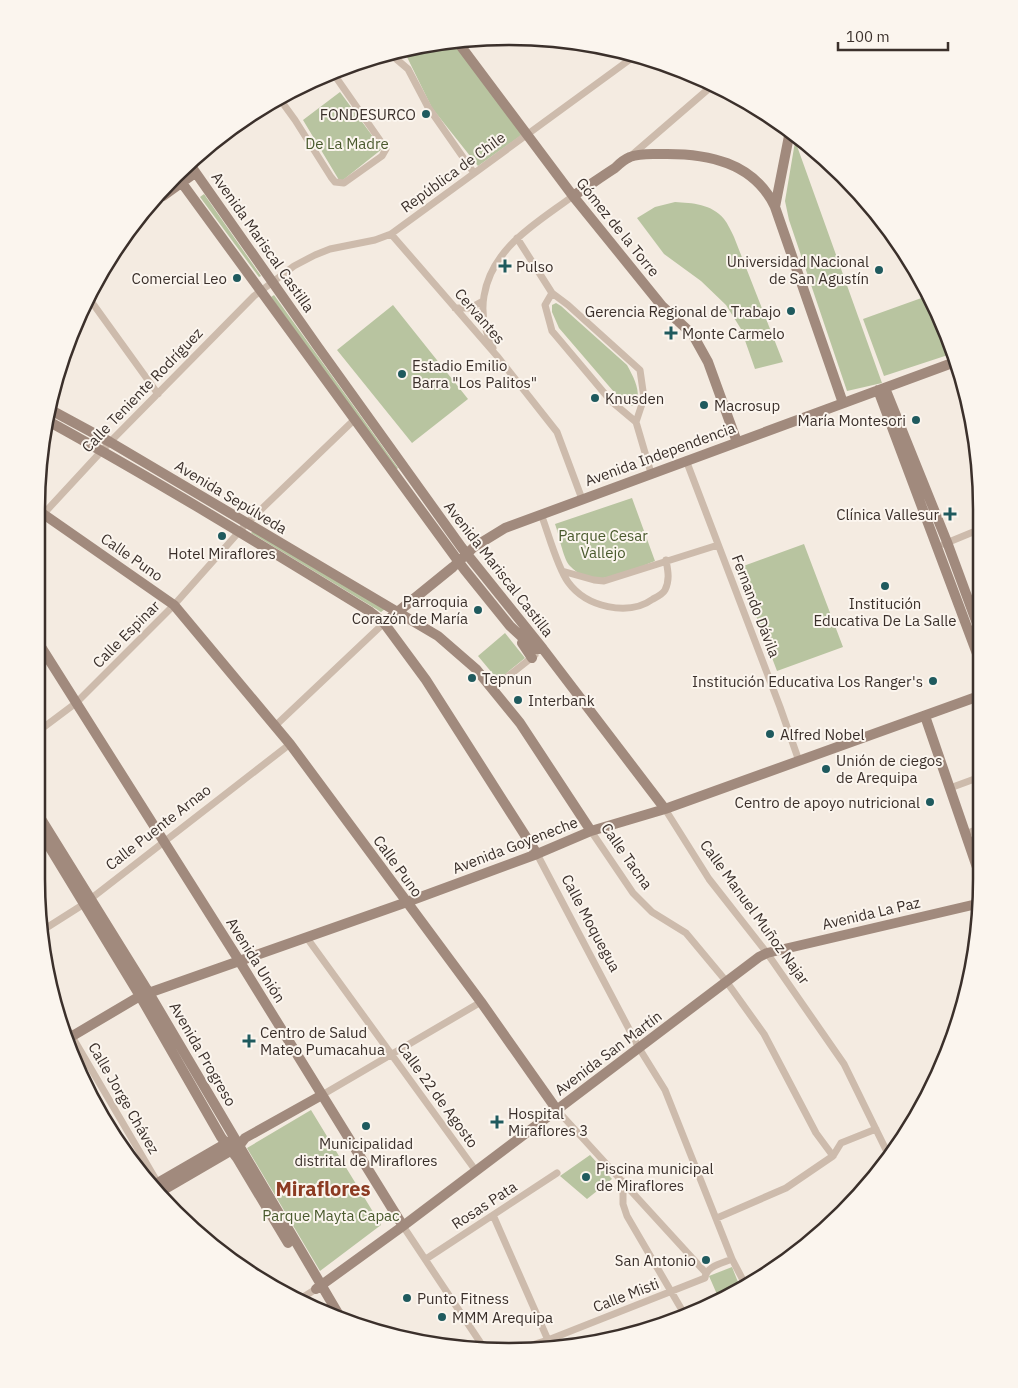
<svg xmlns="http://www.w3.org/2000/svg" width="1018" height="1388" viewBox="0 0 1018 1388" font-family="'IBM Plex Sans',sans-serif">
<rect width="100%" height="100%" fill="#f4ebe1"/>
<path fill="#b8c4a0" d="M454 41 523 134 478 166 432 108 407 57 395 51Z
M340 92 382 149 343 180H339L303 120Z
M796 136 804 143 797 146 882 383 847 391 789 220 785 201Z
M204 194 261 276 259 277 200 197Z
M675 202C692 203 712 204 724 219 728 224 731 231 734 237L783 362 755 369 741 329 726 305 701 281 664 254 637 218 655 207Z
M274 295 398 468 396 470 271 297Z
M927 296 933 307 951 354 884 376 863 319Z
M556 303 561 306 627 365C634 378 639 387 638 402L632 406H626L559 328 552 312V305Z
M393 305 468 399 412 443 337 350Z
M632 498 655 561C629 571 593 592 569 565 563 557 559 535 555 524Z
M255 529 385 609 381 612 251 533Z
M804 544 843 647 777 671 738 568Z
M505 633 525 658 498 680 478 656Z
M311 1110 381 1225 320 1271 247 1148Z
M590 1155 612 1179 587 1199 560 1176Z
M732 1267 740 1287 719 1299 709 1276Z"/>
<g fill="none" stroke-linecap="round" stroke-linejoin="round">
<path stroke="#cdbbac" stroke-width="7" d="M388 52 408 69 428 107 474 173
M279 98 295 120 331 177 335 182 344 183 382 156 386 149 333 73
M632 155 713 85
M391 234 497 356 557 432 582 499
M517 238 552 293 568 305 640 370 644 398 636 422
M552 293 545 305 552 331 611 401 636 422 651 473
M91 301 158 394
M455 308H470L483 301
M493 348C485 332 481 313 484 296 492 247 537 223 573 196
M686 460 780 707 799 761
M541 514C548 532 557 567 568 582 586 607 628 617 653 599 657 597 663 594 665 590 670 580 668 571 666 560
M36 522 110 442 254 296 294 266 315 255 330 249 375 240 391 234 636 55
M944 544 978 530
M562 571 594 580 604 581 718 545
M492 689 535 655
M275 726 384 623
M36 733 76 703 174 605 246 524 355 419
M950 788 980 777
M665 809 709 879 767 953 844 1064 889 1156
M591 831 633 893 652 912 686 933 726 981 764 1034 816 1133 833 1156
M966 834 980 828
M537 854 639 1048 665 1090 732 1259 745 1284
M43 930 84 904 290 744
M307 938 476 1171
M56 1009 169 1202
M322 1095 481 1002
M557 1110 706 1273
M623 1181V1204L627 1216 686 1317
M493 1215 548 1340
M717 1218 786 1188 833 1156 841 1143 876 1129
M403 1226 484 1348
M426 1259 557 1173
M297 1301 316 1289
M522 1348 548 1340 705 1278C706 1266 723 1263 732 1259"/>
<path stroke="#a18a7d" stroke-width="10" d="M457 41 573 196 662 306 693 335 708 362 737 442
M191 166 318 347 462 548 543 649 665 809
M179 179 464 569 510 626 535 649H542
M163 196 195 173
M573 196C587 187 601 177 615 168 619 164 625 159 630 157 639 153 652 154 661 154 707 153 754 162 775 207L843 403
M775 207 790 131
M885 388 947 542 979 629
M878 390 979 659
M49 409 110 442 438 636 476 669 520 723 591 831
M48 421C157 481 263 546 369 611L384 623 426 680 537 854
M36 509 174 605 290 744 481 1002 557 1110
M384 623 453 567 474 547 505 528 955 362
M36 639 240 962 403 1226
M522 643 532 658
M925 716 980 876
M36 811 149 993 339 1315
M36 825 140 996 221 1137 237 1158 288 1243
M69 1038 140 996 407 902 537 854 591 831 665 809 979 696
M154 1185 230 1141
M160 1192 239 1146 245 1138 322 1095
M316 1289 403 1226 759 957 767 953 981 903"/>
</g>
<g fill="#1f5a5e" stroke="#fbf5ee" stroke-width="2">
<circle cx="426" cy="114" r="5"/>
<path d="M502.5 258.5h5v5h5v5h-5v5h-5v-5h-5v-5h5z"/>
<circle cx="879" cy="270" r="5"/>
<circle cx="237" cy="278" r="5"/>
<circle cx="791" cy="311" r="5"/>
<path d="M668.5 325.5h5v5h5v5h-5v5h-5v-5h-5v-5h5z"/>
<circle cx="402" cy="374" r="5"/>
<circle cx="595" cy="398" r="5"/>
<circle cx="704" cy="405" r="5"/>
<circle cx="916" cy="420" r="5"/>
<path d="M947.5 506.5h5v5h5v5h-5v5h-5v-5h-5v-5h5z"/>
<circle cx="222" cy="536" r="5"/>
<circle cx="885" cy="586" r="5"/>
<circle cx="478" cy="610" r="5"/>
<circle cx="472" cy="678" r="5"/>
<circle cx="933" cy="681" r="5"/>
<circle cx="518" cy="700" r="5"/>
<circle cx="770" cy="734" r="5"/>
<circle cx="826" cy="769" r="5"/>
<circle cx="930" cy="802" r="5"/>
<path d="M246.5 1033.5h5v5h5v5h-5v5h-5v-5h-5v-5h5z"/>
<path d="M494.5 1114.5h5v5h5v5h-5v5h-5v-5h-5v-5h5z"/>
<circle cx="366" cy="1126" r="5"/>
<circle cx="586" cy="1177" r="5"/>
<circle cx="706" cy="1260" r="5"/>
<circle cx="407" cy="1298" r="5"/>
<circle cx="442" cy="1317" r="5"/>
</g>
<g text-anchor="middle" dominant-baseline="central" stroke-width="4" stroke-linejoin="round" paint-order="stroke">
<g font-size="15" fill="#3b302b" stroke="#fbf5ee" text-anchor="start">
<text x="416" y="114" text-anchor="end">FONDESURCO</text>
<text x="869" y="261" text-anchor="end">Universidad Nacional<tspan x="869" dy="17">de San Agustín</tspan></text>
<text x="516" y="266">Pulso</text>
<text x="227" y="278" text-anchor="end">Comercial Leo</text>
<text x="781" y="311" text-anchor="end">Gerencia Regional de Trabajo</text>
<text x="682" y="333">Monte Carmelo</text>
<text x="412" y="365">Estadio Emilio<tspan x="412" dy="17">Barra "Los Palitos"</tspan></text>
<text x="605" y="398">Knusden</text>
<text x="714" y="405">Macrosup</text>
<text x="906" y="420" text-anchor="end">María Montesori</text>
<text x="939" y="514" text-anchor="end">Clínica Vallesur</text>
<text x="222" y="553" text-anchor="middle">Hotel Miraflores</text>
<text x="468" y="601" text-anchor="end">Parroquia<tspan x="468" dy="17">Corazón de María</tspan></text>
<text x="885" y="603" text-anchor="middle">Institución<tspan x="885" dy="17">Educativa De La Salle</tspan></text>
<text x="482" y="678">Tepnun</text>
<text x="923" y="681" text-anchor="end">Institución Educativa Los Ranger's</text>
<text x="528" y="700">Interbank</text>
<text x="780" y="734">Alfred Nobel</text>
<text x="836" y="760">Unión de ciegos<tspan x="836" dy="17">de Arequipa</tspan></text>
<text x="920" y="802" text-anchor="end">Centro de apoyo nutricional</text>
<text x="260" y="1032">Centro de Salud<tspan x="260" dy="17">Mateo Pumacahua</tspan></text>
<text x="508" y="1113">Hospital<tspan x="508" dy="17">Miraflores 3</tspan></text>
<text x="366" y="1143" text-anchor="middle">Municipalidad<tspan x="366" dy="17">distrital de Miraflores</tspan></text>
<text x="596" y="1168">Piscina municipal<tspan x="596" dy="17">de Miraflores</tspan></text>
<text x="696" y="1260" text-anchor="end">San Antonio</text>
<text x="417" y="1298">Punto Fitness</text>
<text x="452" y="1317">MMM Arequipa</text>
</g>
<g font-size="15" fill="#4a5a2e" stroke="#fbf5ee">
<text x="347" y="143">De La Madre</text>
<text x="603" y="535">Parque Cesar<tspan x="603" dy="17">Vallejo</tspan></text>
<text x="331" y="1215">Parque Mayta Capac</text>
</g>
<g font-size="15" fill="#3b302b" stroke="#fbf5ee">
<text transform="translate(453 172) rotate(-36)">República de Chile</text>
<text transform="translate(618 227) rotate(51)">Gómez de la Torre</text>
<text transform="translate(263 242) rotate(55)">Avenida Mariscal Castilla</text>
<text transform="translate(480 316) rotate(49)">Cervantes</text>
<text transform="translate(142 390) rotate(-46)">Calle Teniente Rodríguez</text>
<text transform="translate(660 454) rotate(-20)">Avenida Independencia</text>
<text transform="translate(231 497) rotate(31)">Avenida Sepúlveda</text>
<text transform="translate(132 557) rotate(35)">Calle Puno</text>
<text transform="translate(499 569) rotate(52)">Avenida Mariscal Castilla</text>
<text transform="translate(756 606) rotate(69)">Fernando Dávila</text>
<text transform="translate(126 634) rotate(-45)">Calle Espinar</text>
<text transform="translate(158 827) rotate(-38)">Calle Puente Arnao</text>
<text transform="translate(515 845) rotate(-21)">Avenida Goyeneche</text>
<text transform="translate(627 856) rotate(55)">Calle Tacna</text>
<text transform="translate(398 866) rotate(54)">Calle Puno</text>
<text transform="translate(755 912) rotate(54)">Calle Manuel Muñoz Najar</text>
<text transform="translate(871 913) rotate(-13)">Avenida La Paz</text>
<text transform="translate(591 923) rotate(62)">Calle Moquegua</text>
<text transform="translate(256 960) rotate(58)">Avenida Unión</text>
<text transform="translate(608 1053) rotate(-37)">Avenida San Martín</text>
<text transform="translate(203 1054) rotate(60)">Avenida Progreso</text>
<text transform="translate(438 1095) rotate(54)">Calle 22 de Agosto</text>
<text transform="translate(124 1098) rotate(60)">Calle Jorge Chávez</text>
<text transform="translate(484 1205) rotate(-33)">Rosas Pata</text>
<text transform="translate(626 1295) rotate(-21)">Calle Misti</text>
</g>
<g font-size="20" font-weight="bold" fill="#8c3b22" stroke="#fbf5ee">
<text x="323" y="1188">Miraflores</text>
</g>
</g>
<path d="M0 0H1018V1388H0ZM509 45H509A464 464 0 0 1 973 509V879A464 464 0 0 1 509 1343H509A464 464 0 0 1 45 879V509A464 464 0 0 1 509 45Z" fill="#fbf5ee" fill-rule="evenodd"/>
<path fill="none" stroke="#3b302b" stroke-width="2.5" d="M509 45H509A464 464 0 0 1 973 509V879A464 464 0 0 1 509 1343H509A464 464 0 0 1 45 879V509A464 464 0 0 1 509 45Z"/>
<path d="M838 42v8h110v-8" fill="none" stroke="#3b302b" stroke-width="2.5"/>
<text x="846" y="42" font-size="15" fill="#3b302b" stroke="#fbf5ee" stroke-width="4" paint-order="stroke">100 m</text>
</svg>
